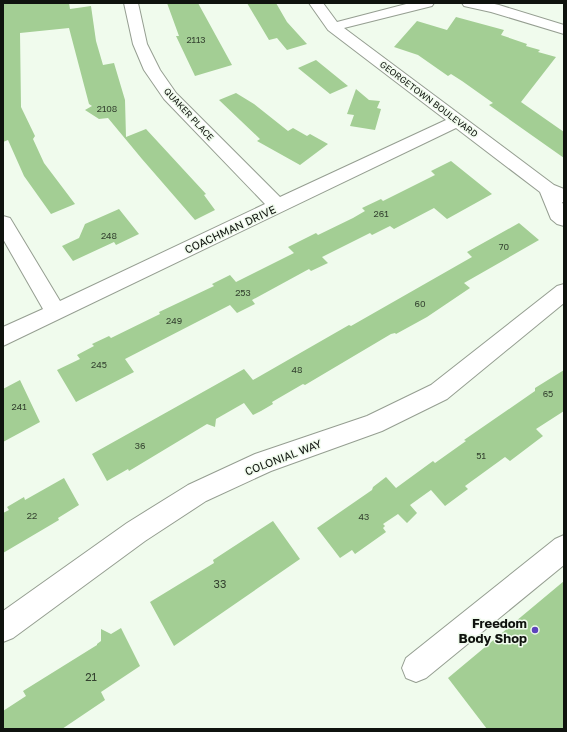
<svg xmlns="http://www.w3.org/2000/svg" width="567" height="732" viewBox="0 0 567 732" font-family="'Golos Text',sans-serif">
<rect width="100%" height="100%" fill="#f0fbed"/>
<path fill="#a3ce94" d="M3 3H69L70 9 91 6 96 41 103 65 114 63 125 100 126 137 146 129 206 194 204 195 215 210 195 220 142 159 108 118 99 119 85 110 92 106 89 104 69 28 20 33 21 107 35 136 33 139 44 163 75 204 51 214 24 176 8 140 3 142Z
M167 3H198L232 65 195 76 176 36H179Z
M247 3H276L287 22 307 44 287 50 277 38 269 40Z
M456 17 504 30 501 35 527 44 526 46 540 50 538 52 556 57 521 102 564 132V158L489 105 493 103 462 81 451 74 448 76 418 55 394 47 417 21 447 30Z
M316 60 348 86 330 94 298 68Z
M356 89 369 100 380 101 377 108 381 109 375 130 350 126 354 115 347 114Z
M236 93 254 104 288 131 293 128 307 136 310 134 328 144 300 165 257 141 260 139 219 100Z
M451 161 492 194 447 219 434 208 394 229 390 226 372 235 370 233 322 257 328 263 311 271 309 269 252 300 255 304 237 313 230 305 125 359 134 372 76 402 57 370 80 359 77 355 94 346 92 344 109 336 111 338 160 314 159 312 214 286 212 284 230 275 236 282 294 253 288 247 316 233 318 235 353 218 365 211 362 208 381 199 383 201 435 175 431 171Z
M119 209 139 234 116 245 114 242 73 261 62 246 79 238 85 224Z
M519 223 539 240 464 283 470 288 427 317 396 334 395 333 391 334 305 385 303 384 272 402 273 404 261 411 253 415 244 403 216 419 215 427 207 424 129 471 128 469 107 481 92 454 244 369 253 380 349 325 351 326 472 257 467 252Z
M564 370V411L536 429 543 436 510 461 505 457 465 486 468 489 445 506 431 490 410 505 417 513 407 523 398 514 383 524 385 526 383 528 386 532 355 554 352 550 340 558 317 528 372 490 373 487 386 477 396 488 433 461 435 463 466 441 464 440 535 391V388Z
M20 380 40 422 3 442V389Z
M64 478 79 505 58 518 59 520 3 553V513L9 510 7 507 24 497 25 500Z
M273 521 300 559 174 646 150 602 214 563 213 560Z
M564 581V729H487L448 678Z
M121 628 140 666 101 692 105 700 62 729H3V711L26 696 23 691 97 645V644L101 641V629L111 634Z"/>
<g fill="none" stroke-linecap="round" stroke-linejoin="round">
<defs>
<path id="minor" d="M124 3H138L147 44 160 70 176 93 280 197 446 120 328 30 309 3H323L337 22 410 3H434L432 6 344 28 554 185 564 189V202H562L564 206V226L557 224 551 219 540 192 456 128 3 346V327L43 309 3 239V216L10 218 60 301 265 204 164 99 144 70 133 44Z
M462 3H490L499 5 564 25V34L491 12 464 6Z
M564 284V303L447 399 382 431 271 471 206 501 145 541 13 638 3 642V611L127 523 188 485 255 454 367 416 431 385 557 286Z
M564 535V565L426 678 416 682 406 678 402 668 406 658 555 539Z"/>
</defs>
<use href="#minor" stroke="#959e91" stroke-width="2"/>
<use href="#minor" fill="#fff" fill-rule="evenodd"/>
</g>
<circle fill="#5e44bc" stroke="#f0fbed" stroke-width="1.5" cx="535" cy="630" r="4"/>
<g text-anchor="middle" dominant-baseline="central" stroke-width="3" stroke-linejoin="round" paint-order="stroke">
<g font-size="9" fill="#344230">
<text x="196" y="39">2113</text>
<text x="107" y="108">2108</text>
<text x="381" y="213">261</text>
<text x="109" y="235">248</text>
<text x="504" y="246">70</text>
<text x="243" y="292">253</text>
<text x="420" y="303">60</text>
<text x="174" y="320">249</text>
<text x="99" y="364">245</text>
<text x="297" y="369">48</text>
<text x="548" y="393">65</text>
<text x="19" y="406">241</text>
<text x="140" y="445">36</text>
<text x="481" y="455">51</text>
<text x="32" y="515">22</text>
<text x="364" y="516">43</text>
</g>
<g font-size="9" fill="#0f130e" stroke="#f0fbed">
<text transform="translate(429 99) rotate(37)">GEORGETOWN BOULEVARD</text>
<text transform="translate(189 114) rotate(47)">QUAKER PLACE</text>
</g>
<g font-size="11" fill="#0f130e" stroke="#f0fbed">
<text transform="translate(230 229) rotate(-25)">COACHMAN DRIVE</text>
<text transform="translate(283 457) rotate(-21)">COLONIAL WAY</text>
</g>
<g font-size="11" fill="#344230">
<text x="220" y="583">33</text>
<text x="91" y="676">21</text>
</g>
<g font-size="13" font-weight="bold" fill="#0f130e" stroke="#f0fbed" text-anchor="end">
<text x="527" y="623">Freedom<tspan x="527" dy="15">Body Shop</tspan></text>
</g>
</g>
<rect width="567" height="732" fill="none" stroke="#0f130e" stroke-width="8"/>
</svg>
